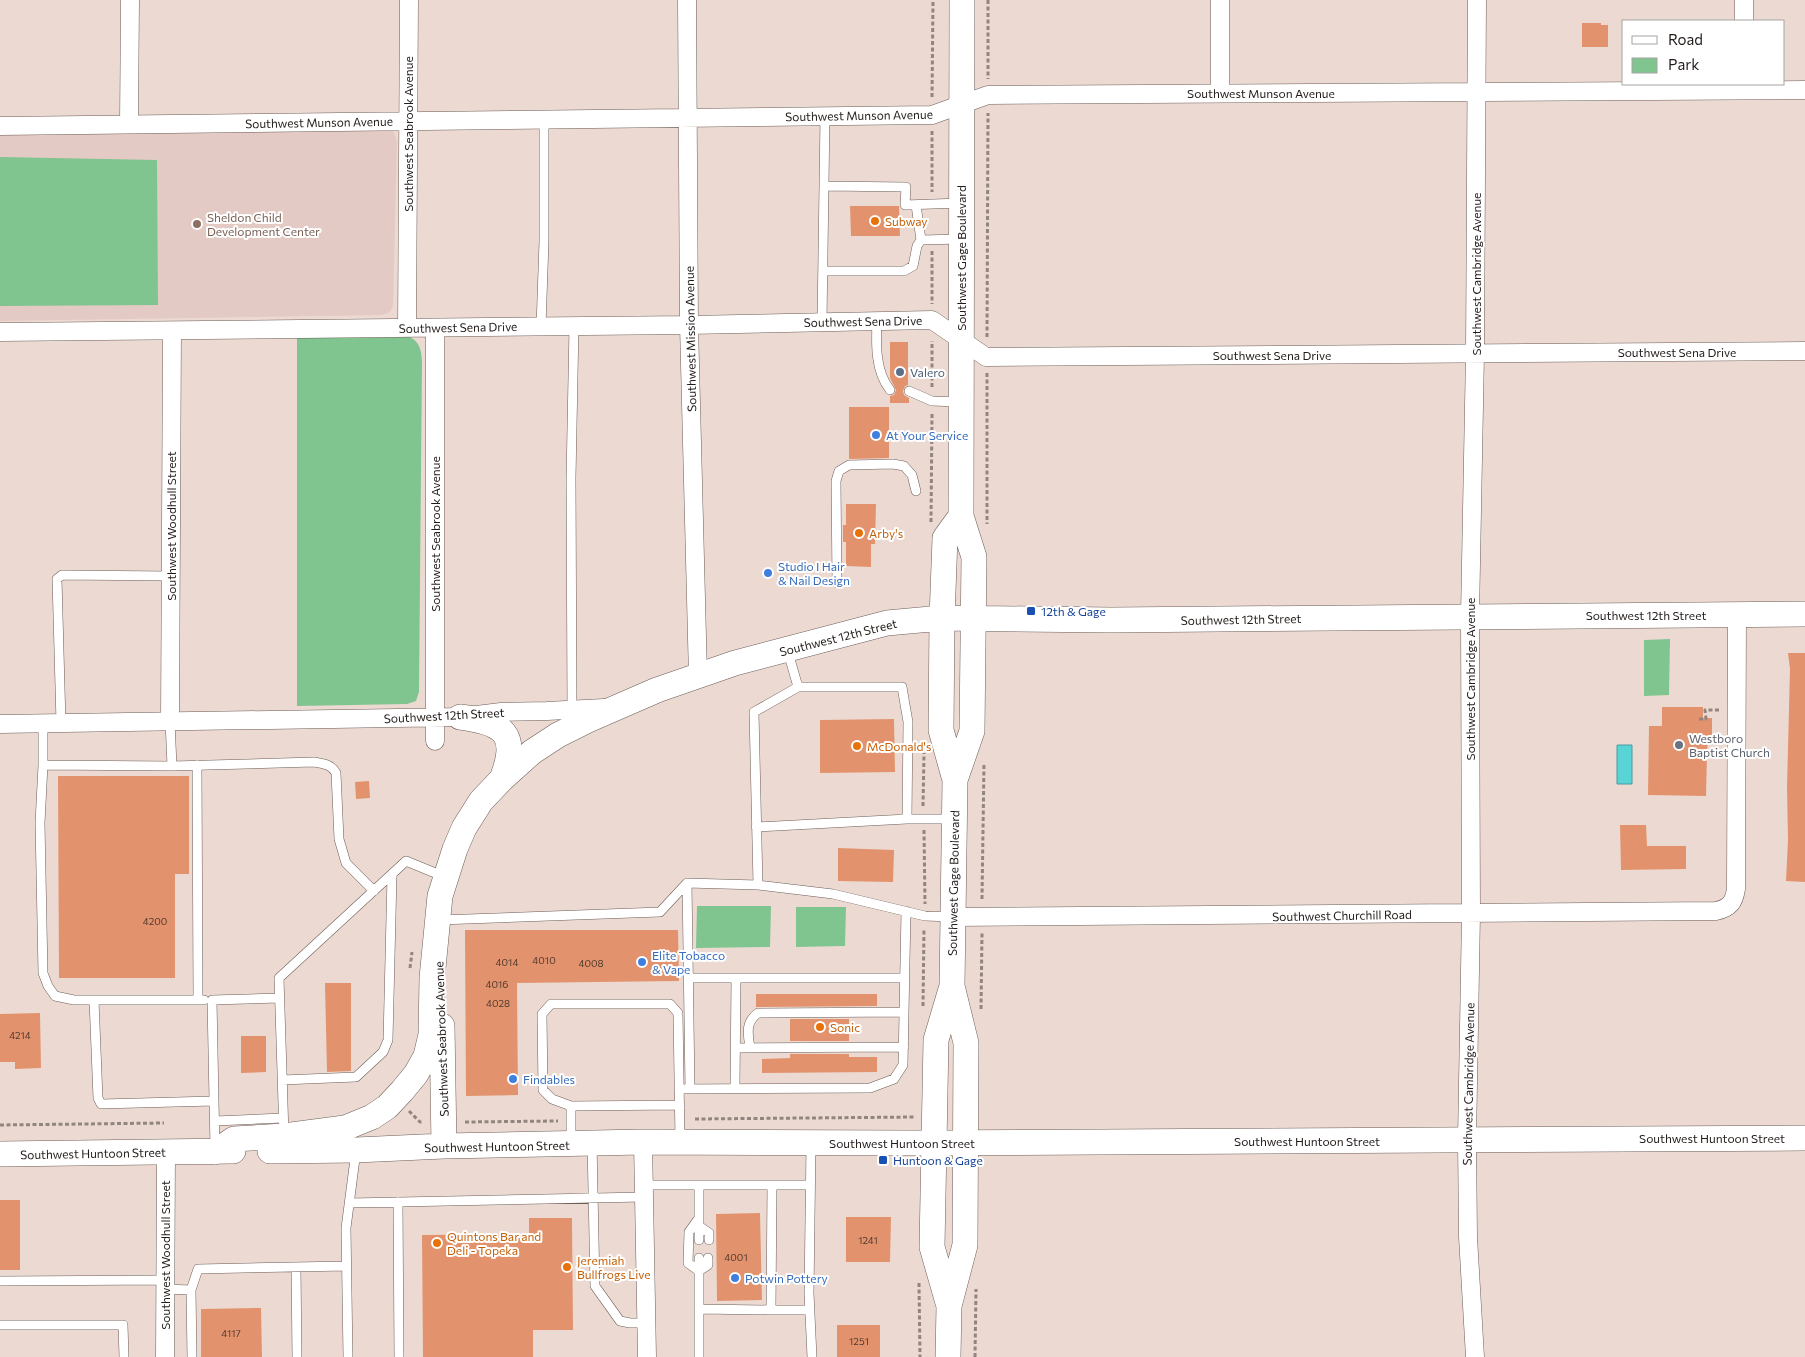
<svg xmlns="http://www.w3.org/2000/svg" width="1805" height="1357" viewBox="0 0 1805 1357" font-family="Commissioner,sans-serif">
<rect width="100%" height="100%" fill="#ecdad2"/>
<path fill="#e4cac4" d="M385 128 394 132 397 142 393 306 390 312 382 315 0 321V133Z"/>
<path fill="#80c48f" d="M0 157 157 160 158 305 0 306Z
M410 337C420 343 421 349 422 361L419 692 416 701 407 704 297 706V338Z
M1670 639 1669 695 1644 696V640Z
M697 906H771L770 947 696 948Z
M796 907H846L845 946 796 947Z"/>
<path fill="#58d4d7" stroke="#489c9e" d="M1617 745H1632V784H1617Z"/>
<path fill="#e2936d" d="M1582 23H1601V25H1608V47H1582Z
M850 206H899L900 236H851Z
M890 342H908V385L905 386 903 391 904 395 909 398V403H890V396L894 395 896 390 890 378Z
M849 407H889V458L849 459Z
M846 504H876L875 544H871V567L846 566V542H843V525H846Z
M1788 653H1805V882L1786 881 1788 840 1787 788 1790 669Z
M1662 707H1703V718H1712V737H1708L1707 753 1706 796 1648 795 1649 726H1662Z
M894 719 895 772 820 773V720Z
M58 776H189V874H175V978H59Z
M369 781 370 798 356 799 355 782Z
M1620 825H1646L1647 846H1686V869L1621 870Z
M838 848 894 850 893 882 838 881Z
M465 930H678L679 981 517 983 518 1095 466 1096Z
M325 983H351V1071L327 1072Z
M756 994H877V1006L756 1007Z
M40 1013 41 1068 15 1069V1062H0V1014Z
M790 1019H849V1041H790Z
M241 1036H266V1072L241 1073Z
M790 1054H849V1057H877V1072L762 1073V1059L790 1058Z
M0 1200H20V1270H0Z
M760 1213 762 1300 717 1301 716 1214Z
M846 1217H891L890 1262H846Z
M529 1218H572L573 1330H533V1357H423L422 1235 529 1234Z
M261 1308 262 1357H201V1309Z
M837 1325H880V1357H837Z"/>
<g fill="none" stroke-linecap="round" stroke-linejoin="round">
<defs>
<path id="service" d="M824 186 906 187 905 205 961 203
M916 205 921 240
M823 271H904L913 266 917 246 921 240 961 239
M877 321C876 344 875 371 890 390
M822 322 825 116
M541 327 544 241V120
M909 391 932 401 959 402
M837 583 836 481 839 471 849 465 893 464 904 466 912 475 916 491
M788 652 798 687
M572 710 571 478 574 326
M170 721 172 766 314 762C324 764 331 764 336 773L339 839 346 863 374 891
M43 723V765L172 766
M61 723 57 579 62 575 171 576
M43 765 40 823 43 973 48 986 55 996 74 1000H94L98 1098 101 1104 214 1101 215 1147
M197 765 198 1000
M756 827 907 819H953
M687 883 690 1089
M758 885 833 894 925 916 952 917
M439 920 660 912 687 883 758 885 754 712 798 687H902L908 722 907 819
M689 978H905
M94 1000H204
M735 1048 904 1047
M750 1048C748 1034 745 1022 758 1013L904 1012
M282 1080 356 1077 383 1052 388 1040 392 875
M735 1088 736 978
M679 1089 870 1088 894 1079 903 1065 906 911
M214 1101 212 1000 280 998
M571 1106 680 1105
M215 1121 283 1118
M284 1135 279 978 406 861 445 877
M571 1141V1106L552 1099 543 1090 542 1014 551 1004H670L678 1013 680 1140
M592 1143 595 1286 620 1321 630 1323H646
M811 1145 809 1293 812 1357
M644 1185H810
M699 1185V1218L689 1232 688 1263 699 1271
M772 1185 771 1310H810
M398 1202 399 1357
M350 1203 644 1197
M699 1226 709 1233V1240
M699 1240V1219
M699 1258V1271
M296 1267 297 1357
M0 1281 165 1280
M165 1289 191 1290
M700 1309 771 1310
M0 1325H123L124 1357
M192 1357 191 1290 198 1269 346 1266
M348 1357 346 1228 356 1151
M699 1357V1271L708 1265V1258"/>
<path id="minor" d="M687 0 689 325 698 677
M1220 0V93
M1744 0V21
M129 124 130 0
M0 126 932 115 988 95 1805 90
M407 328 409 0
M0 332 689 325 932 320 986 357 1805 351
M170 721 172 331
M0 724 460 717 501 712 547 711 604 708
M435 741V328
M952 917 1716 911C1730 908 1734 902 1736 889L1737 615
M643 1142 647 1357
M165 1357 166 1152
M1475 1357 1468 1237 1467 1140 1471 914 1470 616 1475 353 1477 0"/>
<path id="secondary" d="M460 717C505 723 519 734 502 779
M955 780 972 731 974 557 961 516 962 0
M442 1026 444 1146
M270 1151 356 1150 444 1146 643 1142 909 1143 1805 1138
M215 1152 234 1139 284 1136 345 1128 372 1117 387 1107 402 1091 416 1074 426 1056 431 1035 432 978 440 896 455 849 464 828 481 801 502 779 532 752 558 735 588 720 657 690 735 663 887 623 942 618 1111 620 1805 614
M0 1154 233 1151
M949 1306 932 1247 936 1040 952 986
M948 1357 949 1306 965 1245 966 1043 952 986 955 780 941 730 942 618 945 538 961 516"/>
</defs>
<use href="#service" stroke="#6c5d56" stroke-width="10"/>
<use href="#minor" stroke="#6c5d56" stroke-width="19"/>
<use href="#secondary" stroke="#6c5d56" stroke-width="26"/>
<path stroke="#92857f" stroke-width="3" stroke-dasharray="4 2.5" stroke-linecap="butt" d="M988 0V79
M932 97 933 0
M932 131V192
M932 251V304
M987 337 988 113
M987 373V524
M932 387V341
M931 522 932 413
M1699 719H1706L1705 710H1721
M923 806 924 753
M924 830 925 904
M982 899 984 763
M410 968 412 952
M923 1006 924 928
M981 1009 982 933
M409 1111 420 1122H423
M695 1119 916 1117
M465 1122 558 1121
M0 1125 164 1123
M919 1283 920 1357
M975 1357 976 1289"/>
<use href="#service" stroke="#fff" stroke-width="9"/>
<use href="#minor" stroke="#fff" stroke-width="18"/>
<use href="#secondary" stroke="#fff" stroke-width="25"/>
</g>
<g fill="#e8710a" stroke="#fff" stroke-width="2">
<circle cx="875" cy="221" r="5"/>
<circle cx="859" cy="533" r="5"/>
<circle cx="857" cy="746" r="5"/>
<circle cx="820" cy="1027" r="5"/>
<circle cx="437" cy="1243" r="5"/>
<circle cx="567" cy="1267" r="5"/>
</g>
<circle fill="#8d6e63" stroke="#fff" stroke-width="2" cx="197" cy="224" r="5"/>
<circle fill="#5c6f8a" stroke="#fff" stroke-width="2" cx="900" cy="372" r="5"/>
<g fill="#3f7fe0" stroke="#fff" stroke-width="2">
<circle cx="876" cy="435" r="5"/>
<circle cx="768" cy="573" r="5"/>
<circle cx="642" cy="962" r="5"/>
<circle cx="513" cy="1079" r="5"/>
<circle cx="735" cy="1278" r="5"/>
</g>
<g fill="#1a4fb4" stroke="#fff" stroke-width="2">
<rect x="1026" y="606" width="10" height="10" rx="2.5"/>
<rect x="878" y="1155" width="10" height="10" rx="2.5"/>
</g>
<circle fill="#6b7280" stroke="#fff" stroke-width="2" cx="1679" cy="745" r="5"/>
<g text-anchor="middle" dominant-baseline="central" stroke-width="4" stroke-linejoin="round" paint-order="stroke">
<g font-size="10" fill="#51392d">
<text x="155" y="921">4200</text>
<text x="544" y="960">4010</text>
<text x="507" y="962">4014</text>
<text x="591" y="963">4008</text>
<text x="497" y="984">4016</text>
<text x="498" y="1003">4028</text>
<text x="20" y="1035">4214</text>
<text x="868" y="1240">1241</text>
<text x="736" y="1257">4001</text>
<text x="231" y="1333">4117</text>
<text x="859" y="1341">1251</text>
</g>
<g font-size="12" fill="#211b18" stroke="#fff">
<text x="1261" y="93">Southwest Munson Avenue</text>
<text transform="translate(859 115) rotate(-1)">Southwest Munson Avenue</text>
<text transform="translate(319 122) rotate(-1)">Southwest Munson Avenue</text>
<text transform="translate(408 134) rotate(-90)">Southwest Seabrook Avenue</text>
<text transform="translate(961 258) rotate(-90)">Southwest Gage Boulevard</text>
<text transform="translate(1476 274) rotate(-90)">Southwest Cambridge Avenue</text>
<text transform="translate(863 321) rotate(-1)">Southwest Sena Drive</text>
<text transform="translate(458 327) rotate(-1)">Southwest Sena Drive</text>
<text transform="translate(690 339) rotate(-91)">Southwest Mission Avenue</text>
<text x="1677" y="352">Southwest Sena Drive</text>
<text x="1272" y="355">Southwest Sena Drive</text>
<text transform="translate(171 526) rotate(-90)">Southwest Woodhull Street</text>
<text transform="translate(435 534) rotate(-90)">Southwest Seabrook Avenue</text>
<text x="1646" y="615">Southwest 12th Street</text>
<text transform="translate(1241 619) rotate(-1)">Southwest 12th Street</text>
<text transform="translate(838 637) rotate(-14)">Southwest 12th Street</text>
<text transform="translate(1470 679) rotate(-90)">Southwest Cambridge Avenue</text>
<text transform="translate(444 715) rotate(-3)">Southwest 12th Street</text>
<text transform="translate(953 883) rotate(-89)">Southwest Gage Boulevard</text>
<text transform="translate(1342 915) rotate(-1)">Southwest Churchill Road</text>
<text transform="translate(441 1039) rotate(-92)">Southwest Seabrook Avenue</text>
<text transform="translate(1468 1084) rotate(-89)">Southwest Cambridge Avenue</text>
<text x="1712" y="1138">Southwest Huntoon Street</text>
<text x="1307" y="1141">Southwest Huntoon Street</text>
<text x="902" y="1143">Southwest Huntoon Street</text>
<text transform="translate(497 1146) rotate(-1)">Southwest Huntoon Street</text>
<text transform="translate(93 1153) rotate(-1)">Southwest Huntoon Street</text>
<text transform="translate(165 1255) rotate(-90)">Southwest Woodhull Street</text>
</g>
<g font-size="12" fill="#785e54" stroke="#fff" text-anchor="start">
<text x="207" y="217">Sheldon Child<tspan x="207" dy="14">Development Center</tspan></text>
</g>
<g font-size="12" fill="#c56008" stroke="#fff" text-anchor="start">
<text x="885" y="221">Subway</text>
<text x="869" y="533">Arby's</text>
<text x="867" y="746">McDonald's</text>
<text x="830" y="1027">Sonic</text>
<text x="447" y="1236">Quintons Bar and<tspan x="447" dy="14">Deli - Topeka</tspan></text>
<text x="577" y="1260">Jeremiah<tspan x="577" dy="14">Bullfrogs Live</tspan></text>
</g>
<g font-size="12" fill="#4e5e75" stroke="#fff" text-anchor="start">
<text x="910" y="372">Valero</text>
</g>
<g font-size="12" fill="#366cbe" stroke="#fff" text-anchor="start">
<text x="886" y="435">At Your Service</text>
<text x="778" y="566">Studio I Hair<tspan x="778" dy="14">&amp; Nail Design</tspan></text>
<text x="652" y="955">Elite Tobacco<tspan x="652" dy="14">&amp; Vape</tspan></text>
<text x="523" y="1079">Findables</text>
<text x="745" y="1278">Potwin Pottery</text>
</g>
<g font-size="12" fill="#164399" stroke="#fff" text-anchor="start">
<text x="1041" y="611">12th &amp; Gage</text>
<text x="893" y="1160">Huntoon &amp; Gage</text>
</g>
<g font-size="12" fill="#5b616d" stroke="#fff" text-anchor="start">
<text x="1689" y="738">Westboro<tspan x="1689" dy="14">Baptist Church</tspan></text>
</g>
</g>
<rect x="1622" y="20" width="162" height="65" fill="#ffffff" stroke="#a6a4a3"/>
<rect x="1632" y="36" width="25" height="8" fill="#ffffff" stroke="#a6a4a3"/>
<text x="1668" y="45" font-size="15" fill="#211b18">Road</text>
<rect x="1632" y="58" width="25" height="15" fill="#80c48f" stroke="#a6a4a3"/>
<text x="1668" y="70" font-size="15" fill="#211b18">Park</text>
</svg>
